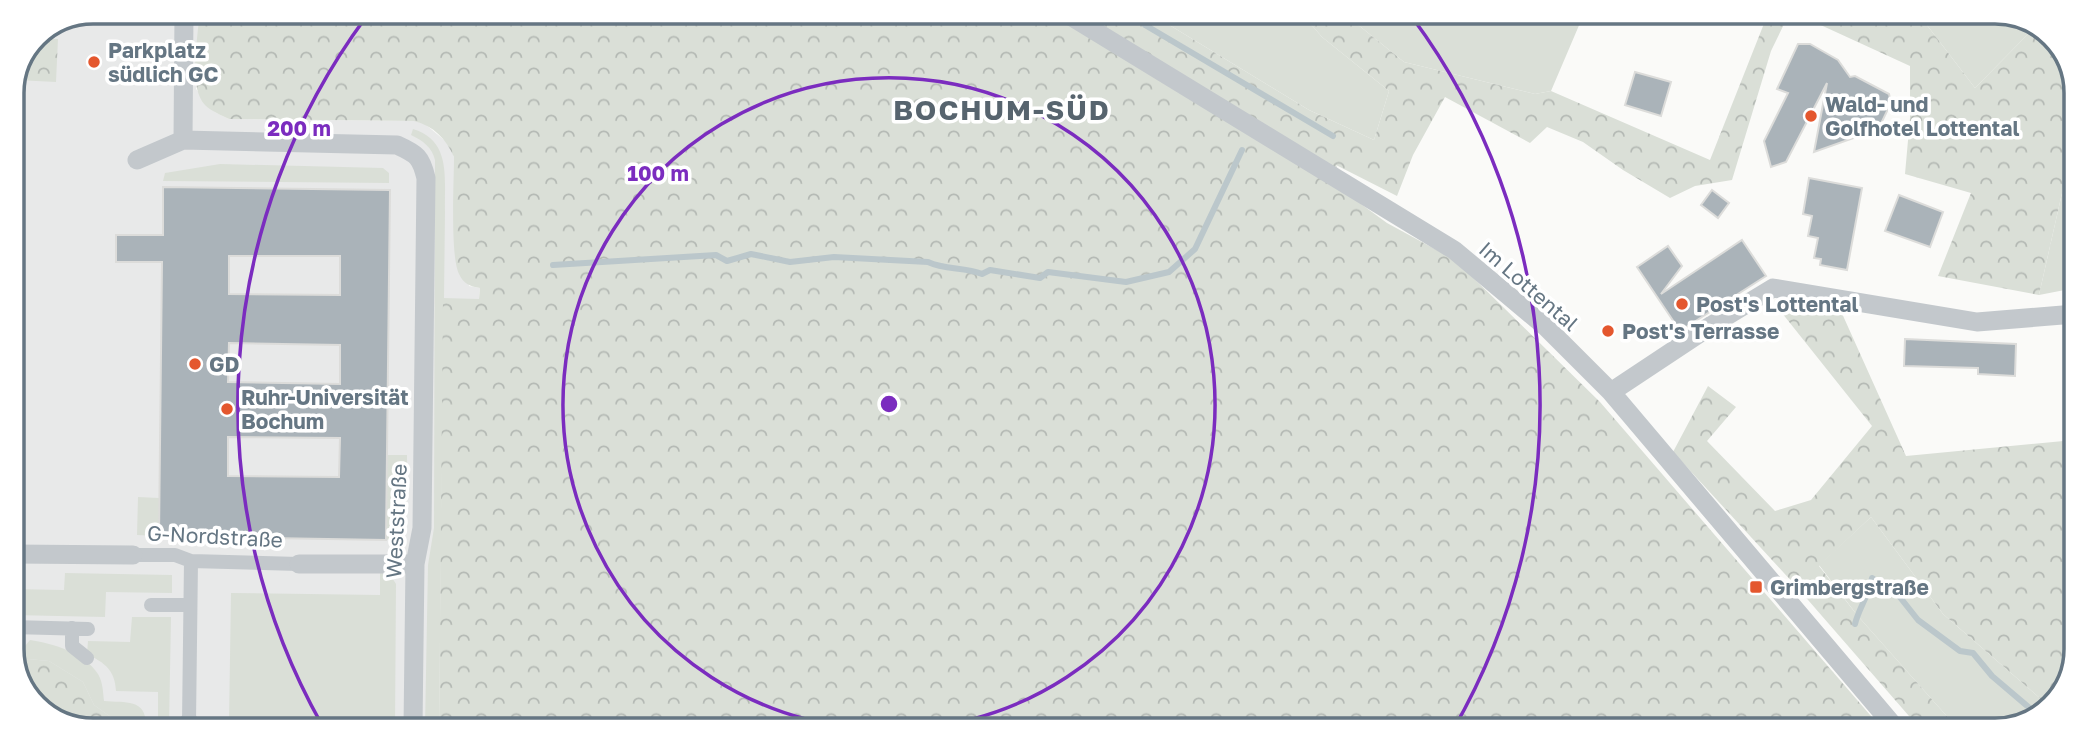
<svg xmlns="http://www.w3.org/2000/svg" width="2089" height="743" viewBox="0 0 2089 743" font-family="'Golos Text',sans-serif">
<defs>
<pattern id="forest-crowns" width="20" height="18" patternUnits="userSpaceOnUse" patternTransform="scale(1.75)"><rect width="20" height="18" fill="#dadfd7"/><path d="M2 6a3 3 0 1 1 6 0M12 15a3 3 0 1 1 6 0" fill="none" stroke="#b4b9b4"/></pattern>
</defs>
<rect width="100%" height="100%" fill="#fafaf8"/>
<path fill="#e8e9e9" d="M94 12H199L196 89 215 112 229 119 415 121 425 124 449 144 454 157 469 286 480 288 479 299H443L439 727H68L29 699 12 655V89L36 36Z"/>
<path fill="#dadfd7" d="M1153 15H1303L1322 37 1389 91 1374 140 1309 110Z
M1346 15 1583 16 1551 91 1535 94 1404 62Z
M1920 16H2021L2044 33 2032 30 1975 88Z
M413 129C452 141 444 179 445 212L439 727H425L428 565 434 528 435 160C432 147 423 141 411 135Z
M2076 131 2075 288 2039 295Z
M220 164 383 168 389 173V183L163 181 165 173Z
M386 455H407C407 469 409 525 401 534 398 538 391 539 386 540Z
M138 497 159 498V536L137 535Z
M1871 517 1943 614 2050 707 2044 714 1996 731H1960L1857 615 1819 565Z
M380 572 391 576 396 584 395 727H210V722H229L231 593 380 595Z
M65 573 172 575V593L106 592 105 617 12 615V589L64 590Z
M132 617H171L169 727H158V692L116 691C115 670 105 663 87 654L88 641 130 642Z
M30 640C52 643 85 653 98 674 103 682 103 693 104 701 126 703 147 698 146 727H125L94 705 83 682 49 661 28 659 18 668 14 659Z"/>
<path fill="url(#forest-crowns)" d="M199 12 1153 15 1309 110 1374 140 1389 91 1322 37 1303 15H1346L1404 62 1535 94 1551 91 1710 160 1767 16H1788L1771 51 1732 180 1695 186 1670 198 1623 170 1583 142 1547 127 1530 143 1445 97 1413 155 1397 196 1336 165 1350 196 1387 223 1455 260 1600 402 1883 730 439 727 443 298 479 299 480 288C469 286 464 284 459 274 450 256 454 181 454 157 446 139 434 126 414 121L229 119C221 115 211 111 205 105 187 85 199 38 199 12Z
M1801 16H1920L1975 88 2032 30 2044 33 2060 44 2077 88 2076 131 2039 295 1938 276 1971 193 1905 174 1910 118V66Z
M36 38 58 39 56 82 16 80Z
M1774 303 1840 309 1906 456 2074 440 2073 675 2050 707 1943 614 1871 517 1819 566 1857 615 1960 731H1922L1795 585 1673 452 1708 386 1736 407 1707 441 1775 511 1811 500 1872 426Z
M28 659 49 661 83 682 94 705 125 727H68L29 699 18 668Z"/>
<g fill="none" stroke-linecap="round" stroke-linejoin="round">
<path stroke="#bbc7cb" stroke-width="6" d="M1126 15H1127
M1138 15 1145 25 1333 136
M553 265 716 255 727 261 751 254 790 262 834 257 928 262C945 270 964 267 982 274L990 270 1040 278 1048 272 1126 282 1169 272 1195 249 1242 150
M1855 624C1859 608 1869 595 1872 578L1899 596 1918 620 1960 651 1973 653 1992 676 2039 716"/>
</g>
<path fill="#aab3b9" stroke="#dcdcda" stroke-width="2" fill-rule="evenodd" d="M1798 44H1810L1838 60 1850 77 1855 76 1889 94 1891 103 1874 138 1859 136 1814 152 1827 83 1786 162 1771 167 1764 141 1788 93 1777 89Z
M1635 72 1671 82 1661 116 1625 105Z
M1809 178 1862 188 1847 270 1820 265 1821 259 1814 258 1818 238 1808 236 1812 216 1803 214Z
M163 187 390 190 386 540 159 536 162 262H116V235H163ZM229 256H340V295L229 294ZM229 343 340 345V384L228 382ZM228 437 340 438 339 477 228 476Z
M1712 190 1729 203 1718 218 1701 205Z
M1899 195 1943 212 1930 247 1885 231Z
M1742 240 1766 276 1680 331 1637 267 1668 246 1682 266 1661 294Z
M1905 339 2016 344 2015 376 1978 374V368L1904 366Z"/>
<g fill="none" stroke-linecap="round" stroke-linejoin="round">
<path stroke="#c3c8cc" stroke-width="14" d="M133 555H175L191 561 299 564
M151 605H190
M12 627 88 629
M72 628V646L87 658
M189 722 191 561"/>
<path stroke="#c3c8cc" stroke-width="19" d="M1067 14 1454 250 1546 327 1611 392 1898 731
M183 140 184 12
M137 160 183 140 397 145C417 154 421 157 426 178L422 528 415 564 413 727
M1611 392 1712 325 1773 288 1977 322 2075 314
M12 554 133 555
M299 564H415
M189 727V722"/>
</g>
<g fill="none" stroke="#7b2cbf" stroke-width="3.5">
<path d="M855 728A326 326 0 1 1 923 728"/>
<path d="M322 725A651 651 0 0 1 366 17M1412 17A651 651 0 0 1 1453 730"/>
</g>
<g fill="#e4572e" stroke="#fff" stroke-width="2.5">
<circle cx="94" cy="62" r="7"/>
<circle cx="1811" cy="116" r="7"/>
<circle cx="1682" cy="304" r="7"/>
<circle cx="1608" cy="331" r="7"/>
<circle cx="195" cy="364" r="7"/>
<circle cx="227" cy="409" r="7"/>
<rect x="1749" y="580" width="14" height="14" rx="3.5"/>
</g>
<g text-anchor="middle" dominant-baseline="central" stroke-width="7" stroke-linejoin="round" paint-order="stroke">
<g font-size="21" font-weight="bold" fill="#657683" stroke="#fff" text-anchor="start">
<text x="108" y="50">Parkplatz<tspan x="108" dy="24">südlich GC</tspan></text>
<text x="1825" y="104">Wald- und<tspan x="1825" dy="24">Golfhotel Lottental</tspan></text>
<text x="1696" y="304">Post's Lottental</text>
<text x="1622" y="331">Post's Terrasse</text>
<text x="209" y="364">GD</text>
<text x="241" y="397">Ruhr-Universität<tspan x="241" dy="24">Bochum</tspan></text>
<text x="1770" y="587">Grimbergstraße</text>
</g>
<g font-size="21" fill="#657683" stroke="#fff">
<text transform="translate(1529 286) rotate(41)">Im Lottental</text>
<text transform="translate(396 521) rotate(-87)">Weststraße</text>
<text transform="translate(215 536) rotate(3)">G-Nordstraße</text>
</g>
<g font-size="28" font-weight="bold" letter-spacing="2" fill="#57646e" stroke="#fff">
<text x="1002" y="109">BOCHUM-SÜD</text>
</g>
</g>
<path d="M0 0H2089V743H0ZM93 24H1995A69 69 0 0 1 2064 93V649A69 69 0 0 1 1995 718H93A69 69 0 0 1 24 649V93A69 69 0 0 1 93 24Z" fill="#fff" fill-rule="evenodd"/>
<path fill="none" stroke="#657683" stroke-width="3.5" d="M93 24H1995A69 69 0 0 1 2064 93V649A69 69 0 0 1 1995 718H93A69 69 0 0 1 24 649V93A69 69 0 0 1 93 24Z"/>
<circle cx="889" cy="404" r="10" fill="#7b2cbf" stroke="#fff" stroke-width="3.5"/>
<g font-size="21" text-anchor="middle" font-weight="bold" fill="#7b2cbf" stroke="#fff" stroke-width="7" stroke-linejoin="round" paint-order="stroke">
<text x="299" y="136">200 m</text>
<text x="658" y="181">100 m</text>
</g>
</svg>
